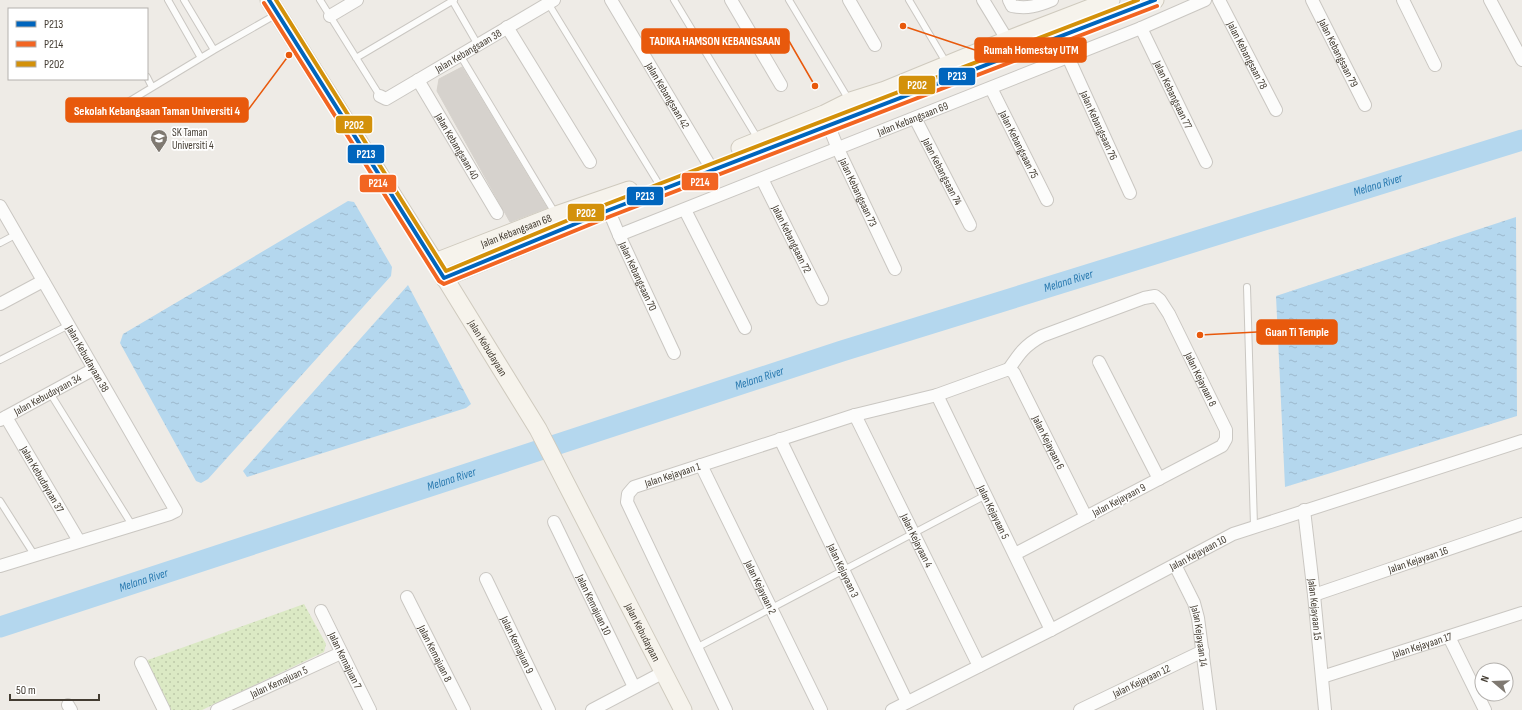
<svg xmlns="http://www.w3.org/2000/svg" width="1522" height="710" viewBox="0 0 1522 710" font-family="'Sofia Sans Condensed',sans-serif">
<defs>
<pattern id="green-dots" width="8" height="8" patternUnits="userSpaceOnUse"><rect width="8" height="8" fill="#dbe9c4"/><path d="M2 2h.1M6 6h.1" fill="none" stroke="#bdc9a9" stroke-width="1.8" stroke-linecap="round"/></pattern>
<pattern id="water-ripples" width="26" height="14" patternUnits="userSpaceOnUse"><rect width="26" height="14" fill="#b4d7ee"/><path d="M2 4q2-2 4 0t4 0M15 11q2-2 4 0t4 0" fill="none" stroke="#9cb9cd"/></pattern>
</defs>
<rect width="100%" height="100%" fill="#eeebe6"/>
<path fill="url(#green-dots)" d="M304 604 326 644 324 652 202 710H169L145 661Z"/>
<path fill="url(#water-ripples)" d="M348 201 354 202 392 267 391 276 208 479 201 483 196 481 120 343 123 334Z
M1516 217 1517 416 1285 487 1276 296Z
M408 285 471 404 466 408 247 477 243 471Z"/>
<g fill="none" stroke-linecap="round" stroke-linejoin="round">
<path stroke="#b4d7ee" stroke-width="21" id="s1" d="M0 627 842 351 1522 140"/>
</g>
<path fill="#d6d2cd" stroke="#d6d2cc" d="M462 67 547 208 510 222 437 91 439 79Z"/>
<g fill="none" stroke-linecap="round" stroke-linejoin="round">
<defs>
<path id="lane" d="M168 0 201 58
M184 0 214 50
M320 0 380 96
M452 0 478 45
M674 0 758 139
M789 0 849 100
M909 0 947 64
M548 3 657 181
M460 55 555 213
M356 58 454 0
M147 77 152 87
M128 102 214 50 277 14
M0 243 17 234
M1247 287 1254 526
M0 360 69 325
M50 393 132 525
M0 501 35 556
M696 648 986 495"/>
<g id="street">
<path id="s2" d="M611 0 707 161 712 172"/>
<path d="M731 0 781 85"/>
<path d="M849 0 875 45"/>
<path d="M983 0 1011 46"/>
<path d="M1009 0 1012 6C1027 9 1038 6 1052 0"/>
<path id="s3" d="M1219 0 1276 110"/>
<path id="s4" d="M1312 0 1365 105"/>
<path d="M1403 0 1435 65"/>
<path d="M1490 0 1522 60"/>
<path d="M330 16 357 0"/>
<path d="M507 27 590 162"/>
<path id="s5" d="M1141 28 1206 162"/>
<path id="s6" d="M1068 57 1130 193"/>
<path id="s7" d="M418 80 497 213"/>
<path id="s8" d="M991 88 1047 200"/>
<path id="s9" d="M380 96 386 99 554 0"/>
<path id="s10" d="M915 118 970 225"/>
<path id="s11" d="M826 119 838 149 895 269"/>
<path id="s12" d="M762 179 822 299"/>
<path id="s13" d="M606 204 619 235 674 353"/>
<path id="s14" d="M0 206 176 511 170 514 0 566"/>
<path d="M685 210 745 328"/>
<path id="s15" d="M619 235 1141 28 1205 0"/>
<path d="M0 304 43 281"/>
<path d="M1099 362 1159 479"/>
<path id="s16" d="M1009 369C1019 354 1025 345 1042 336L1144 298 1155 296 1160 300 1169 314 1226 430V439L1222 446 1015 554"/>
<path id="s17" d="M1009 369 1014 373 1086 517"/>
<path id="s18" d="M937 395 1051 630"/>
<path id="s19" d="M855 415 979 666"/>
<path id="s20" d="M6 417 79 541"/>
<path id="s21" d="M0 420 94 369"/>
<path id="s22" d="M780 439 907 702"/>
<path id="s23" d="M701 465 821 710"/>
<path id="s24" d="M1304 510 1314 595 1325 710"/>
<path id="s25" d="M554 522 634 687"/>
<path id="s26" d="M1175 565 1194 603 1198 618 1210 710"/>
<path id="s27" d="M486 579 549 710"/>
<path id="s28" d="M1314 595 1522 524"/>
<path id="s29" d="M407 597 464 710"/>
<path id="s30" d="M321 611 370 710"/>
<path d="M1449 637 1485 710"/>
<path d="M141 663 164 710"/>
<path id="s31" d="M1322 677 1522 613"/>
<path d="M68 705 71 710"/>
<path id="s32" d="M217 710 341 653"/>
<path d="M592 710 664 672"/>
<path id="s33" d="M726 710 627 502 628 494 634 487 855 415 937 395 1009 369"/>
<path id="s34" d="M892 710 1051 630 1233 534 1522 441"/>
<path id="s35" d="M1080 710 1203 651"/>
</g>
<g id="secondary">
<path id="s36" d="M269 0 435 262 538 429 683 710"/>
<path d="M740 148 824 114 850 101 885 90 1007 40 1111 0"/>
<path id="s37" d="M435 262 556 215 629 190"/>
<path d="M444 278 609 210 1155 0"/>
</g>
</defs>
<use href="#lane" stroke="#cac7c2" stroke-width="8"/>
<use href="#street" stroke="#cac7c2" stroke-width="14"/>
<use href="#secondary" stroke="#cfcabe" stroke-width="19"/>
<use href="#lane" stroke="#fcfcfb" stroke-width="6"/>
<use href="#street" stroke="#fcfcfb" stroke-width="12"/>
<use href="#secondary" stroke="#f6f3ec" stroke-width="17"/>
<defs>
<path id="bus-1" d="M269 0 444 278 609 210 1155 0"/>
<path id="bus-2" d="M264 3 439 281 444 284 611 216 1157 6"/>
<path id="bus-3" d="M276 0 446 271 607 204 1138 0"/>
</defs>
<use href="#bus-1" stroke="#fff" stroke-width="7"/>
<use href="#bus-2" stroke="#fff" stroke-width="7"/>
<use href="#bus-3" stroke="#fff" stroke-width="7"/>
<use href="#bus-1" stroke="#0065bd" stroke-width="4"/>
<use href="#bus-2" stroke="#f26522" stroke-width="4"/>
<use href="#bus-3" stroke="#d3910a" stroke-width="4"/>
</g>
<defs>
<symbol id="school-pin" viewBox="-11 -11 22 30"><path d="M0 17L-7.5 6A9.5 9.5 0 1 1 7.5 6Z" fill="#7f7971" stroke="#fff"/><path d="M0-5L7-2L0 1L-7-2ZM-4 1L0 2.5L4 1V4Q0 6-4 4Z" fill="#fff"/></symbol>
</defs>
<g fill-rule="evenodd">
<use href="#school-pin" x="149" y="128" width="20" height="27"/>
</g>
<g text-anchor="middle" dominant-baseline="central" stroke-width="3.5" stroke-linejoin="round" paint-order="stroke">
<g font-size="11" fill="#433c32" stroke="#fff">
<text stroke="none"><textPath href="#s9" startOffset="102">Jalan Kebangsaan 38</textPath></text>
<text stroke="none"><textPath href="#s4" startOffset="59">Jalan Kebangsaan 79</textPath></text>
<text stroke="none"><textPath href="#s3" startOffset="62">Jalan Kebangsaan 78</textPath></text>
<text stroke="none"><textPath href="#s5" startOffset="74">Jalan Kebangsaan 77</textPath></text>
<text stroke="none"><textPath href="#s2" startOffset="111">Jalan Kebangsaan 42</textPath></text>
<text stroke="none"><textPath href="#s15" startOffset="316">Jalan Kebangsaan 69</textPath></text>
<text stroke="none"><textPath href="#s6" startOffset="75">Jalan Kebangsaan 76</textPath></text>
<text stroke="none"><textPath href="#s8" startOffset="63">Jalan Kebangsaan 75</textPath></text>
<text stroke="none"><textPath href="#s7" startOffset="77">Jalan Kebangsaan 40</textPath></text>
<text stroke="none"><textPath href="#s10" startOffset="60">Jalan Kebangsaan 74</textPath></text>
<text stroke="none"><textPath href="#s11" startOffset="80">Jalan Kebangsaan 73</textPath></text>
<text stroke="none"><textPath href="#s37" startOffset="87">Jalan Kebangsaan 68</textPath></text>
<text stroke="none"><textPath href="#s12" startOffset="67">Jalan Kebangsaan 72</textPath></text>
<text stroke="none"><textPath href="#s13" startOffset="79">Jalan Kebangsaan 70</textPath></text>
<text stroke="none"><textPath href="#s36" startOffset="411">Jalan Kebudayaan</textPath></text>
<text stroke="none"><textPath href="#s14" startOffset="176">Jalan Kebudayaan 38</textPath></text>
<text stroke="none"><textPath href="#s16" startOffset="263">Jalan Kejayaan 8</textPath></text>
<text stroke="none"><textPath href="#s21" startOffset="54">Jalan Kebudayaan 34</textPath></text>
<text stroke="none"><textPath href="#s17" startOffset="84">Jalan Kejayaan 6</textPath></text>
<text stroke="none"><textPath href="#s33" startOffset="288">Jalan Kejayaan 1</textPath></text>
<text stroke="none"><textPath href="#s20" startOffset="72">Jalan Kebudayaan 37</textPath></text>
<text transform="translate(1119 500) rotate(-28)">Jalan Kejayaan 9</text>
<text stroke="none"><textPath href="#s18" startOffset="130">Jalan Kejayaan 5</textPath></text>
<text stroke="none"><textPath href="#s19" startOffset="140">Jalan Kejayaan 4</textPath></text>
<text stroke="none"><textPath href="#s34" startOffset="344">Jalan Kejayaan 10</textPath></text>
<text stroke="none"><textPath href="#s28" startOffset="110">Jalan Kejayaan 16</textPath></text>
<text stroke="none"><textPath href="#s22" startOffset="146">Jalan Kejayaan 3</textPath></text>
<text stroke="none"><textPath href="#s23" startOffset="136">Jalan Kejayaan 2</textPath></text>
<text stroke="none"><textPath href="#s25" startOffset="92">Jalan Kemajuan 10</textPath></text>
<text stroke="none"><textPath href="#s24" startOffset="100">Jalan Kejayaan 15</textPath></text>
<text stroke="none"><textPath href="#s36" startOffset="735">Jalan Kebudayaan</textPath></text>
<text stroke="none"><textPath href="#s26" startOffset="76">Jalan Kejayaan 14</textPath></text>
<text stroke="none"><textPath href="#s27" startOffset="73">Jalan Kemajuan 9</textPath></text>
<text stroke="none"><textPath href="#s31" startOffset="105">Jalan Kejayaan 17</textPath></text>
<text stroke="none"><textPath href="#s29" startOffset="63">Jalan Kemajuan 8</textPath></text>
<text stroke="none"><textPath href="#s30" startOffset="55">Jalan Kemajuan 7</textPath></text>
<text stroke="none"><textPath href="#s35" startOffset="68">Jalan Kejayaan 12</textPath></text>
<text stroke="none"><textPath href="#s32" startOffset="68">Jalan Kemajuan 5</textPath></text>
</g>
<g font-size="11" fill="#433c32" stroke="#fff" text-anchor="start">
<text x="172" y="132">SK Taman<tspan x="172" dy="13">Universiti 4</tspan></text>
</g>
<g font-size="12" font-style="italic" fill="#2a7ab0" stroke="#fff">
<text stroke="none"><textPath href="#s1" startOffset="1447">Melana River</textPath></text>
<text stroke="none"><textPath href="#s1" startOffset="1123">Melana River</textPath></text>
<text stroke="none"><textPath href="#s1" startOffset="799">Melana River</textPath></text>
<text stroke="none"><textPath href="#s1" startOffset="475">Melana River</textPath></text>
<text stroke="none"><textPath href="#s1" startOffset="151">Melana River</textPath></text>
</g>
</g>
<path fill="none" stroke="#e8590c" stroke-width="1.5" d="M815 86L789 41M903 26L975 50M289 55L248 110M1200 335L1257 332"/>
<g fill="#e8590c" stroke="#fff" stroke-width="1.5">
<circle cx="815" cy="86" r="4"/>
<circle cx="903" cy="26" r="4"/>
<circle cx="289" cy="55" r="4"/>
<circle cx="1200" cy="335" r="4"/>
</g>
<g fill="#e8590c" stroke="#e8590c" stroke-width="1.5">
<rect x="642" y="29" width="147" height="24" rx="4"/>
<rect x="975" y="38" width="111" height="24" rx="4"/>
<rect x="66" y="98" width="182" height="24" rx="4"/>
<rect x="1257" y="320" width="80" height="24" rx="4"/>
</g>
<g font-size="12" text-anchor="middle" font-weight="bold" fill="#fff">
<text x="715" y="45">TADIKA HAMSON KEBANGSAAN</text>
<text x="1031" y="54">Rumah Homestay UTM</text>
<text x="157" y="115">Sekolah Kebangsaan Taman Universiti 4</text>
<text x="1297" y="336">Guan Ti Temple</text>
</g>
<g stroke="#fff" stroke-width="1.5">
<rect x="938" y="67" width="38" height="19" rx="4" fill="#0065bd"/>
<rect x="898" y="75" width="38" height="20" rx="4" fill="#d3910a"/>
<rect x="335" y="115" width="38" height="19" rx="4" fill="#d3910a"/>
<rect x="347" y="144" width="38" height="20" rx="4" fill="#0065bd"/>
<rect x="681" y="172" width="38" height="19" rx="4" fill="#f26522"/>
<rect x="359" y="174" width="38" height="19" rx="4" fill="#f26522"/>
<rect x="626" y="186" width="38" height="20" rx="4" fill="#0065bd"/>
<rect x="567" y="203" width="38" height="19" rx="4" fill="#d3910a"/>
</g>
<g font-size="11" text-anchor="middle" font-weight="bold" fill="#fff">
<text x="957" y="80">P213</text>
<text x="917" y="89">P202</text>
<text x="354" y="129">P202</text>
<text x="366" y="158">P213</text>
<text x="700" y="186">P214</text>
<text x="378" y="187">P214</text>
<text x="645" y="200">P213</text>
<text x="586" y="217">P202</text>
</g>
<rect x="8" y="8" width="140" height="72" fill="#ffffff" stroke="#b4b1ad"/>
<rect x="16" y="21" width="20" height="6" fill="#0065bd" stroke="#b4b1ad"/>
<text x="44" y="28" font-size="12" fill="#433c32">P213</text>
<rect x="16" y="41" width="20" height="6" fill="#f26522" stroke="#b4b1ad"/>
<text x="44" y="48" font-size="12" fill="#433c32">P214</text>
<rect x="16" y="61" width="20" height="6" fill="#d3910a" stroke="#b4b1ad"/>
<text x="44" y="68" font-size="12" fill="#433c32">P202</text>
<g transform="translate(1494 682) rotate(289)"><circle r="19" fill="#ffffff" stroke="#b4b1ad"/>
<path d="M0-3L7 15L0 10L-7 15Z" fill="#7f7971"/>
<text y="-6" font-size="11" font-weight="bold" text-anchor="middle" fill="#433c32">N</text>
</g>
<path d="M10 694v6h89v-6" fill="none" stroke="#433c32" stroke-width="2"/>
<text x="16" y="694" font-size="12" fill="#433c32" stroke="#ffffff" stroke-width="3" paint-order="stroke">50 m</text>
</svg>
